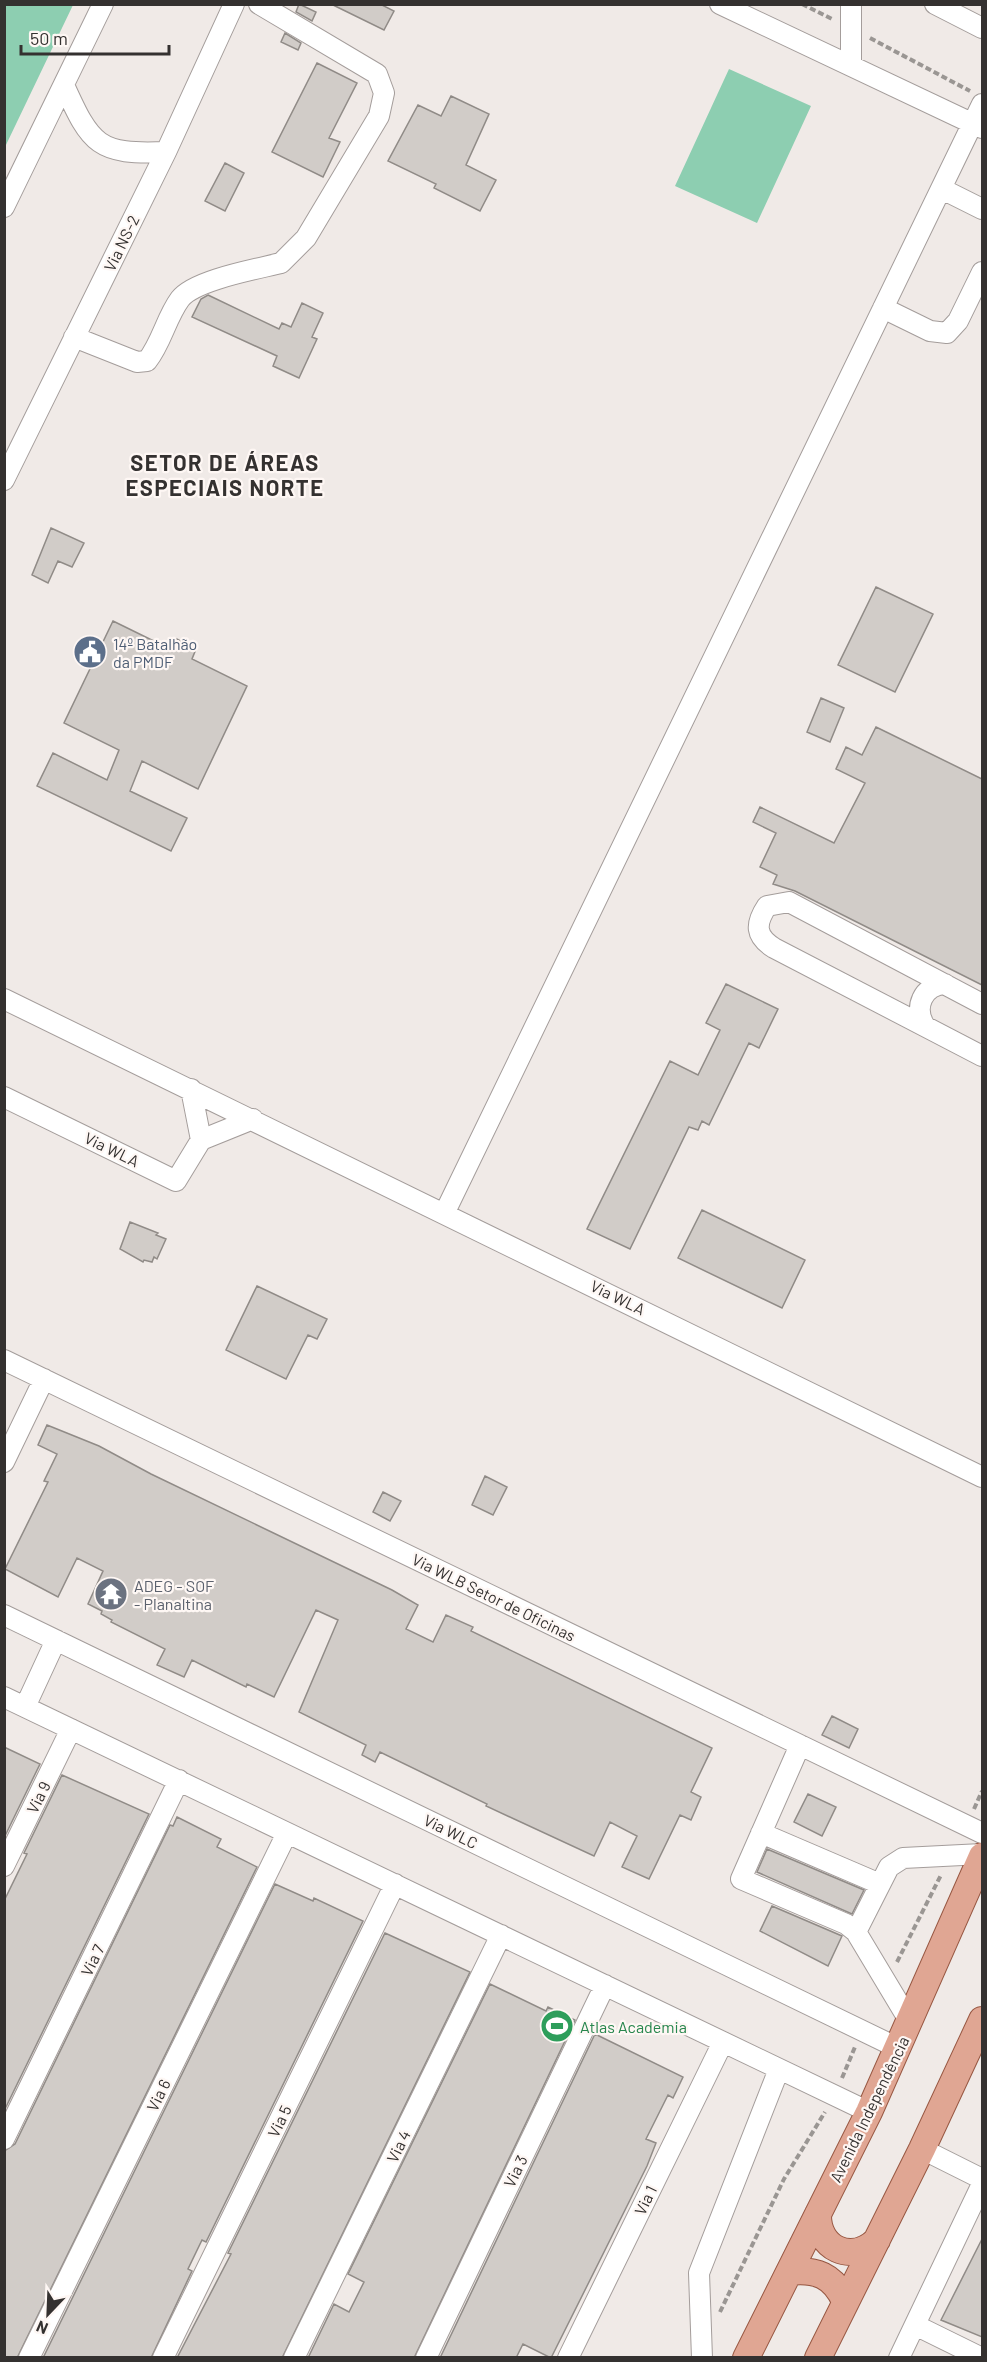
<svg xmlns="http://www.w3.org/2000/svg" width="987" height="2362" viewBox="0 0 987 2362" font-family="Barlow,sans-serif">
<rect width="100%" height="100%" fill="#f0eae7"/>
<path fill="#8dceb1" d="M5 4 73 5 5 147 4 5Z
M729 69 811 106 757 223 675 186Z"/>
<path fill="#d1ccc8" stroke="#908b87" stroke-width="1.5" d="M299 4 316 12 312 21 296 12Z
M331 4H380L394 11 384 30Z
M285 33 301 43 298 50 281 42Z
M317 63 357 83 329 138 340 142 323 177 272 152Z
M451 96 489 114 466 165 496 180 480 211 434 188 436 184 388 161 418 105 441 116Z
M225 163 244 173 225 211 205 201Z
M208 295 279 329 282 323 291 327 302 303 323 313 312 337 317 339 299 378 273 366 277 356 192 317 201 299Z
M51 528 84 543 72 567 58 561 48 583 32 575Z
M876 587 933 614 895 692 838 665Z
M113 621 170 649 175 638 196 649 192 659 247 686 198 789 142 761 130 791 187 818 171 851 37 786 53 753 107 780 119 750 64 723Z
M821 698 844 708 830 742 807 732Z
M876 727 982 779V985L795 891 773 884 777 875 760 867 776 833 753 822 760 807 834 843 865 783 836 769 846 747 862 755Z
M726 984 778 1009 759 1048 749 1043 709 1125 702 1121 698 1130 689 1127 630 1249 587 1229 670 1061 698 1075 720 1030 706 1023Z
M702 1210 805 1260 782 1308 678 1258Z
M130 1222 158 1233 156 1235 166 1239 157 1259 154 1257 152 1262 144 1260 143 1262 120 1249Z
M257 1286 327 1319 317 1339 308 1335 286 1379 226 1350Z
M47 1425 99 1446 151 1474 392 1590 418 1605 406 1629 433 1642 446 1615 473 1627 471 1631 712 1748 691 1792 701 1797 691 1820 680 1815 649 1879 622 1867 637 1836 610 1822 594 1856 486 1806 487 1804 380 1752 375 1762 362 1755 366 1745 299 1712 338 1620 316 1610 274 1697 247 1684 246 1687 192 1660 184 1677 157 1665 165 1649 111 1622 112 1620 101 1614 102 1611 88 1604 103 1571 77 1558 58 1597 5 1569 48 1482 44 1481 57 1454 38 1445Z
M485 1476 507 1487 493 1515 472 1505Z
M383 1492 401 1501 390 1521 373 1512Z
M832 1716 858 1729 849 1748 822 1735Z
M4 1747 40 1764 4 1838Z
M62 1775 149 1814 4 2111V1901L27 1854 24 1853Z
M808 1794 836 1807 822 1836 794 1822Z
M177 1817 221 1839 217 1847 257 1867 17 2358H4V2151L15 2144 170 1825 173 1826Z
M767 1849 864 1890 852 1914 757 1872Z
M275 1884 313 1901 314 1898 363 1921 206 2242 202 2240 188 2269 192 2271 151 2358H43Z
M772 1906 842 1936 828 1966 760 1931Z
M385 1933 470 1972 282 2358H177L231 2254 228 2253Z
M490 1984 546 2011 548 2007 575 2020 414 2358H308L334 2304 349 2312 364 2282 348 2274Z
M595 2034 683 2077 673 2098 668 2095 646 2139 656 2143 647 2166 551 2358 523 2344 516 2358H440Z
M982 2239V2337L941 2320Z"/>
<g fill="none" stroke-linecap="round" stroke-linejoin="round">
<defs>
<path id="minor" d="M720 4 982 128
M935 4 982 28
M851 65V4
M64 85C91 145 98 155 166 152
M942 189 982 209
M4 207 103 4
M883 308 930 331 947 333 958 321 982 272
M74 337 137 362 147 361C162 342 166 318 180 299 194 280 257 269 281 263L306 238 379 116 384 93 377 74 259 4
M4 480 166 152 234 4
M4 999 982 1477
M982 1004 789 902 767 906C755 924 755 936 774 948L982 1056
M925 1026C913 1008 923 985 945 984
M191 1089 201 1140
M4 1097 176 1181 201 1140 253 1119
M445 1212 982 104
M4 1360 982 1833
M4 1462 44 1379
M4 1615 898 2048
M4 1697 869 2112
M25 1707 56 1640
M800 1745 741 1879 846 1924 856 1932 910 2022
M761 1833 880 1884
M4 1866 71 1729
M856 1932 889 1867 903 1858 982 1854
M4 2139 179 1780
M922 2149 982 2179
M915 2325 982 2358
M29 2358 287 1833
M163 2358 395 1884
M294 2358 501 1935
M426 2358 605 1985
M568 2358 723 2042
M702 2358 699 2273 779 2069
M899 2358 982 2184"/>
<path id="major" d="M818 2214C817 2248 851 2265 877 2240
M789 2272C816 2269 833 2275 845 2301
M746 2358 869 2112 982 1856
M818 2358 922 2149 982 2020"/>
</defs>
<use href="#minor" stroke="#a49d9b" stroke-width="22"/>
<use href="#major" stroke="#975742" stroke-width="28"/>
<path stroke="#9a9693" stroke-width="4" stroke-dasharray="6 3" stroke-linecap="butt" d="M802 4 834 20
M870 38 970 91
M974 1809 982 1791
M897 1962 941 1875
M842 2078 855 2047
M720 2312 784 2179 825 2112"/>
<use href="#minor" stroke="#fff" stroke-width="20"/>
<use href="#major" stroke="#e0a693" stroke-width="26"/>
</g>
<defs>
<symbol id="civic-disc" viewBox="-11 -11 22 22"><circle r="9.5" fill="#5c6f8a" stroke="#fef7f4"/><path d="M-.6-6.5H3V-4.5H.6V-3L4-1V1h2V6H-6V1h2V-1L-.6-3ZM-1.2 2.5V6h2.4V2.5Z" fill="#fff"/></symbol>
<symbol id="temple-disc" viewBox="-11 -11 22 22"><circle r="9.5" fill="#6b7280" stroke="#fef7f4"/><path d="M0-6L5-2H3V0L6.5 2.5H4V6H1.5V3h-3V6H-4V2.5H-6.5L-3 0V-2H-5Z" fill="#fff"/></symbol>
<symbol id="stadium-disc" viewBox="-11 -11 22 22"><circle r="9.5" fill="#2e9e5b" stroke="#fef7f4"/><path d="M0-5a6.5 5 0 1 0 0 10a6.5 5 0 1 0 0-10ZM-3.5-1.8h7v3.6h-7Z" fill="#fff"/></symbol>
</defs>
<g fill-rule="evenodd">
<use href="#civic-disc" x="71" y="633" width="38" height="38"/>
<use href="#temple-disc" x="92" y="1575" width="38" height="38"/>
<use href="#stadium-disc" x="538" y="2007" width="38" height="38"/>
</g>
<g text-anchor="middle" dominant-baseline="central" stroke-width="4.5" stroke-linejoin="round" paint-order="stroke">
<g font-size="16" fill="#343130" stroke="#fef7f4">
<text transform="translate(121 243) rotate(-64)">Via NS-2</text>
<text transform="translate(112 1149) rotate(26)">Via WLA</text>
<text transform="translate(618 1297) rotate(26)">Via WLA</text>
<text transform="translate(494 1597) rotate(26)">Via WLB Setor de Oficinas</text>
<text transform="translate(38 1797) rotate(-64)">Via 9</text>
<text transform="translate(451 1831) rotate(26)">Via WLC</text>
<text transform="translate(92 1960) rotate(-64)">Via 7</text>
<text transform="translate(158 2095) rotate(-64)">Via 6</text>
<text transform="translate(869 2109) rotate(-64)">Avenida Independência</text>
<text transform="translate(279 2121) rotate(-64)">Via 5</text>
<text transform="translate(398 2146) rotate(-64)">Via 4</text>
<text transform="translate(515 2171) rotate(-64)">Via 3</text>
<text transform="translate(645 2200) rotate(-64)">Via 1</text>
</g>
<g font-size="16" fill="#4e5e75" stroke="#fef7f4" text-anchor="start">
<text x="113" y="643">14º Batalhão<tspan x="113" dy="18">da PMDF</tspan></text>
</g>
<g font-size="16" fill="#5b616d" stroke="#fef7f4" text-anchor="start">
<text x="134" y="1585">ADEG - SOF<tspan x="134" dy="18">- Planaltina</tspan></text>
</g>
<g font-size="16" fill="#27864d" stroke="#fef7f4" text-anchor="start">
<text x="580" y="2026">Atlas Academia</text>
</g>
<g font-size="22" font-weight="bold" letter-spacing="1.5" fill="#343130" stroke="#fef7f4">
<text x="225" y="462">SETOR DE ÁREAS<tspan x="225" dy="25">ESPECIAIS NORTE</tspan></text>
</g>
</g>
<rect width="987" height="2362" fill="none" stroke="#343130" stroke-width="12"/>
<g transform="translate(48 2314) rotate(203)" stroke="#fef7f4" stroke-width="4.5" paint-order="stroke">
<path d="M0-4.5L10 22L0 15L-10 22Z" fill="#343130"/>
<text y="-9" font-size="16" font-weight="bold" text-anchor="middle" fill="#343130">N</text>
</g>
<path d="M21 45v9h148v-9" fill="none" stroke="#343130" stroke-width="3"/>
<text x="30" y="45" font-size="18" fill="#343130" stroke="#fef7f4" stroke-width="4.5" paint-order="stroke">50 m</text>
</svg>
